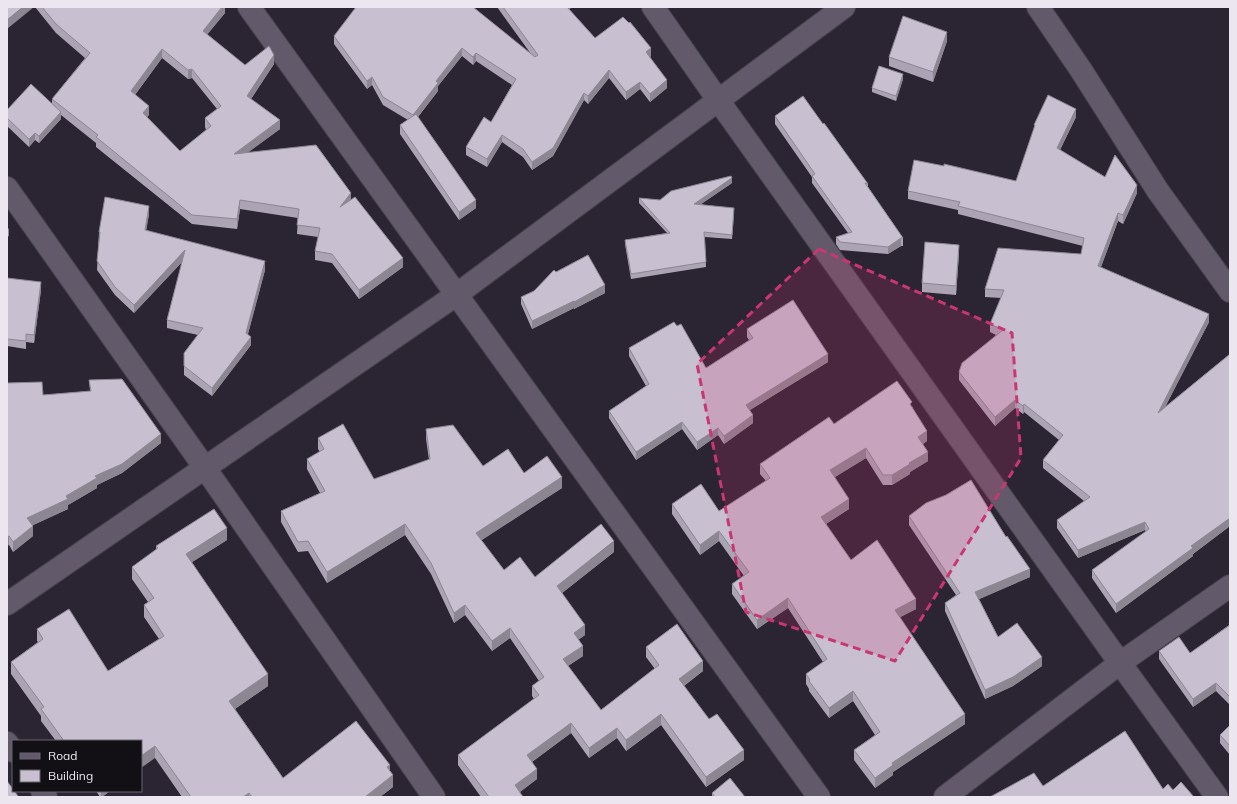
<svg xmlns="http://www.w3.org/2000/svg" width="1237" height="804" viewBox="0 0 1237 804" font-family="Mulish,sans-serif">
<rect width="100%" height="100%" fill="#2b2432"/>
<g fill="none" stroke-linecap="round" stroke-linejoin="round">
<defs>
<path id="minor" d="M249 7 819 797
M653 7 718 100 1120 663 1217 797
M1038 7 1081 70 1158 191 1230 291
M7 188 205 468 434 797
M7 604 456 295 844 7
M7 743 13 751
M42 791 46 797
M945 797 1120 663 1230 586"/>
</defs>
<use href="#minor" stroke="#47414c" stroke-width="24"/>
<use href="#minor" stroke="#625a6a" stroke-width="22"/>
</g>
<path fill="#aca4b4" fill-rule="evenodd" d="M35 7H225V13L207 34 245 65 274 64 251 99 280 129 248 152 351 199 403 267 359 299 332 263 315 260V251L318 237 297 234 298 218 240 209 237 229 192 224 96 147V143L61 115V119L39 143 35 140 29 147 7 126V110L52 103V99L85 58 56 33ZM162 58 188 79 192 78 217 109 205 118V127L206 130 180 151 147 117 149 115 135 95Z
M497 7H572L569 9 595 38 651 56 650 57 667 88 650 102 640 89 626 100 609 78 588 104 584 100 553 156 532 170 523 157 502 142 487 167 466 155V147L491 122 512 85 476 61 473 65 462 56 438 86V91L418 117 476 208 459 220 400 134V125L408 120 383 105 372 85 367 89 334 44V36L531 54Z
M947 41 933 82 889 66V57Z
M903 79 896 101 872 92V88Z
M775 116 823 124 868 184V187L903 238V246H901L888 254 840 250 836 244V237L848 233 812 183V177L775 124Z
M1076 117 1060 150 1105 177 1137 193 1123 224 1118 221 1101 267 1209 322 1165 407 1230 354V526L1193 554V556L1116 613 1092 578V570L1146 532 1145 530 1078 558 1057 528V520L1084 501 1043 468V460L1059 440 1024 412 1023 414 1015 408 995 426 959 380V372L996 335 990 332V324L1001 298 985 297V289L1081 254 1083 246 958 214V210L908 199V191L1016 181 1034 129V125Z
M732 183 701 204 734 213 732 239 705 237 706 267 631 279 625 244V240L667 233 639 203V198L660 200Z
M149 214 146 230 265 270 248 334 251 345 212 396 184 375V366L198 335 167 328V320L182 262 134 313 115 295 97 270 99 232Z
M959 253 956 295 922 292V283Z
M556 272 605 293 574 309V308L532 329 521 304V297L534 291Z
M7 278 41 290 34 343 26 342V349L7 346Z
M677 326 706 368 749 340 747 337V329L828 362 750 410 753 423 724 444 718 435 697 450 682 429 636 460 609 418V411L646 386 629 356V348Z
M89 380 161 443 122 473 97 485V488L68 505V509L33 525V536L13 552 9 545 7 383 43 395 90 391Z
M912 406 927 441 923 444 928 461 910 472V474L892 485H883L866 458 835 477 849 509 826 524 851 560 916 609 900 617 965 724 893 772V775L875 788 854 760V750L875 735 853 701 829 718 809 691V689L806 684V674L823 662 788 608 757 629 732 594V584L744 576 719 541 700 555 672 514V504L719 511 766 481 760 474V464L834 424Z
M426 429 483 466 524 473 562 488 481 540 504 570 535 577 614 552 562 593 585 635 578 640 583 656 568 666 601 710 655 669 646 657V647L703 671 684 686 709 719 744 760 706 787 661 725 626 751 617 738 589 758 571 733 532 762 537 779 520 792 523 797H481L458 765V755L534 699 532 696V686L539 681 510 638 492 651 465 615 454 623 431 574 405 535 327 583 308 551 298 552 281 522V511L320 493 307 469V459L320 452 318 449V438L374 479 429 460 426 439Z
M909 516 1030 577 979 599 998 637 1042 666 1013 686 985 699 945 611V603L956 595 909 525Z
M227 540 192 562 268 686 235 709 283 778 390 771 393 787 380 797H182L155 758 141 741H56L41 721V716L11 674V662L38 642 37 641V629L108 671 159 639 144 617V605L148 602 132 579V567L156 550V546Z
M1230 622V705L1216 691 1193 707 1159 659V651L1190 653 1229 625V623Z
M1230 725V755L1220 743V735Z
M96 791H110L102 797H100Z
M712 793 745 797H712Z"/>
<path fill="#8c8692" d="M23 7H34L7 29V20Z
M222 7H225V13L203 40V31Z
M565 7H572L565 13Z
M947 32V41L933 82V72Z
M462 48V56L438 86V91L413 123V115L436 81Z
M651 48V56L646 60V52Z
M162 49V58L131 100V91Z
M476 53V61L473 65V57Z
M274 55V64L247 105V96Z
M192 69V78L188 79V70Z
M609 70V78L588 104V96Z
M903 74V79L896 101V96Z
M372 77V85L367 89V81Z
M667 80V88L650 102V94Z
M640 82V89L626 100V92Z
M584 93V100L553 156 532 170V162Z
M149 106V115L143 122V113Z
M1076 109V117L1057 156V148Z
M61 112V119L39 143V136Z
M280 120V129L234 163V154Z
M35 133V140L29 147V139Z
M502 135V142L487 167V159Z
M732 178V183L694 209V204Z
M1137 185V193L1123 224V215Z
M351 193V202L340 207Z
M240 200V209L237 229V219Z
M476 200V208L459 220V212Z
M149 206V214L145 238V230Z
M1118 213V221L1098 275V266Z
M9 228V236L7 237V230Z
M901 238V246L888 254V247Z
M959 245V253L956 295V286Z
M185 250V259L134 313V305Z
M403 258V267L359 299V290Z
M265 261V270L246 341V333Z
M41 282V290L34 343V335Z
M605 285V293L574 309V302Z
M574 301V308L532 329V321Z
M1209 314V322L1158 421V413Z
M251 337V345L212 396V388Z
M828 354V362L746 412V405Z
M1015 400V408L995 426V417Z
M1024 404V412L1023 414V406Z
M753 415V423L724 444V436Z
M682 422V429L636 460V452Z
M718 428V435L697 450V442Z
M927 431V441L918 447V437Z
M161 434V443L122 473 97 485V488L68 505V509L27 528V518Z
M866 448V458L830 480V470Z
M928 452V461L910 472V474L892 485V475L909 463Z
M562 477V488L476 544V533Z
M849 499V509L821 527V517Z
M1230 518V526L1193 554V556L1116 613V604L1191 546Z
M1145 522V530L1078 558V550Z
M405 524V535L327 583V572Z
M33 526V536L13 552V542Z
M227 528V540L186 566V554Z
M719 531V541L700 555V545Z
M9 536V545L7 546V537Z
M614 541V552L557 597V586Z
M1030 569V577L975 601V592Z
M788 598V608L757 629V620Z
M916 599V609L895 620V610Z
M465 605V615L454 623V613Z
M585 625V635L574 643V633Z
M510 628V638L492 651V641Z
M583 646V656L563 669V659Z
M1042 657V666L1013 686 985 699V690Z
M703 661V671L679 689V679Z
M268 674V686L229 713V701Z
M1216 683V691L1193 707V699Z
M853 691V701L829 718V708Z
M661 714V725L626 751V740Z
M965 714V724L893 772V775L875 788V778L892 763Z
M571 723V733L527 765V755Z
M617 728V738L589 758V748Z
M155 746V758L141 768V756Z
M744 750V760L706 787V777Z
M390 765V777L387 767Z
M537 769V779L515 795V785Z
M393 775V787L380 797H365Z
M101 791H110L102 797H101Z
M249 793V797H243Z"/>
<path fill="#c8bfd1" stroke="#8c8692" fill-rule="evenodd" d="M7 7H23L7 20Z
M42 7H222L203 31 245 65 269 46 274 55 247 96 280 120 234 154 316 145 351 193 340 207 355 197 403 258 359 290 332 254 315 251 320 228 297 225 299 209 240 200 237 219 192 215 96 137 98 135 52 99 90 53 56 24ZM162 49 188 70 192 69 221 106 205 118 211 126 180 151 143 113 149 106 131 91Z
M356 7H473L535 57 538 55 503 7H567L595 38 623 17 629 23 630 22 651 48 646 52 667 80 650 94 640 82 626 92 609 70 588 96 584 93 553 148 532 162 523 149 502 135 487 159 466 147 484 117 491 122 516 79 476 53 473 57 462 48 436 81 438 83 413 115 383 97 372 77 367 81 334 36Z
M903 16 947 32 933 72 889 57Z
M879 66 903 74 896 96 872 88Z
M31 84 61 112 39 136 35 133 29 139 7 118V110Z
M1048 95 1076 109 1057 148 1105 177 1115 155 1137 185 1123 215 1118 213 1098 266 1209 314 1158 413 1230 354V518L1191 546 1193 548 1116 604 1092 570 1149 529 1145 522 1078 550 1057 520 1090 497 1043 460 1063 435 1024 404 1023 406 1015 400 995 417 959 372 962 363 1003 330 990 324 1004 290 985 289 998 248 1081 254 1084 238 958 206 960 202 908 191 914 160 944 166V164L1016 181 1035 125H1034Z
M803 96 823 124 824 123 868 184 865 183 903 238H901L888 247 840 242 836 237 852 232 812 176 815 174 775 116Z
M416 114 476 200 459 212 400 125Z
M731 176 732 178 694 204 734 208 732 235 704 232 706 262 631 274 625 240 670 233 639 198 660 200 671 191Z
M105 197 149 206 145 230 265 261 246 333 251 337 212 388 184 366V353L203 328 167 320 185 250 134 305 115 287 97 261 100 232H99Z
M925 242 959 245 956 286 922 283Z
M588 255 605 285 574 302V301L532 321 521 297 534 291 554 270 556 272Z
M7 278 41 282 34 335 26 334V341L7 339Z
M793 300 828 354 746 405 753 415 724 436 718 428 697 442 682 422 636 452 609 411 649 384 629 348 674 322 677 326 681 324 706 368 753 338 747 329Z
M122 379 161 434 122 464 95 476 97 478 66 496 68 499 27 518 33 526 13 542 9 536 7 537V383L42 382 43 395 91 391 89 380Z
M897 381 912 402 910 404 927 431 918 437 928 452 909 463 910 464 892 475H883L866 448 830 470 849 499 821 517 851 560 877 540 916 599 895 610 965 714 892 763 893 765 875 778 854 750 880 732 853 691 829 708 809 681 810 680 806 674 827 659 788 598 757 620 732 584 749 572 719 531 700 545 672 504 701 484 719 511 770 478 760 464 829 417 834 424Z
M343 424 374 479 430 459 426 429 453 425 483 466 508 449 524 473 547 456 562 477 476 533 504 570 520 557 535 577 601 524 614 541 557 586 585 625 574 633 583 646 563 659 601 710 659 665 646 647 677 624 703 661 679 679 709 719 717 714 744 750 706 777 661 714 626 740 617 728 589 748 571 723 527 755 537 769 515 785 523 797H489L458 755 539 695 532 686 544 677 510 628 492 641 465 605 454 613 431 563 405 524 327 572 308 541 298 542 281 511 325 491 307 459 324 449 318 438Z
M971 480 1006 537 1007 536 1030 569 975 592 998 637 1017 623 1042 657 1013 677 985 690 945 603 960 593 909 516 926 503 946 495Z
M214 509 227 528 186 554 268 674 229 701 283 778 356 721 390 765 387 767 393 775 365 797H252L249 793 243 797H191L155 746 141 756V741H64L41 709 44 707 11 662 43 639 37 629 69 609 108 671 164 636 144 605 154 598 132 567 158 548 156 546Z
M1230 622V697L1216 683 1193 699 1159 651 1179 637 1190 653 1230 625 1229 623Z
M1230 725V746L1220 735Z
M1125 731 1163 789 1168 784 1173 790 1181 782 1194 797H990L1034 773 1043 786Z
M730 778 745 797H715L712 793Z
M7 781 13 789V791H14L19 797H7Z"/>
<path fill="#c83771" fill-opacity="0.2" stroke="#c83771" stroke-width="3" stroke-dasharray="8 5" stroke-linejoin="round" d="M819 249 1012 333 1021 458 895 661 746 612 697 364Z"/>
<rect width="1237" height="804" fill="none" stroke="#ebe6ef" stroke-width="16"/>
<rect x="12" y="740" width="130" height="52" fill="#120f15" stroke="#69656c"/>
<rect x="20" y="753" width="20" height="6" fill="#625a6a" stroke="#69656c"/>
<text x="48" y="760" font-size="12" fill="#ebe6ef">Road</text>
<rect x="20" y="770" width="20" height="12" fill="#c8bfd1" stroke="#69656c"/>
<text x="48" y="780" font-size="12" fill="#ebe6ef">Building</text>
</svg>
